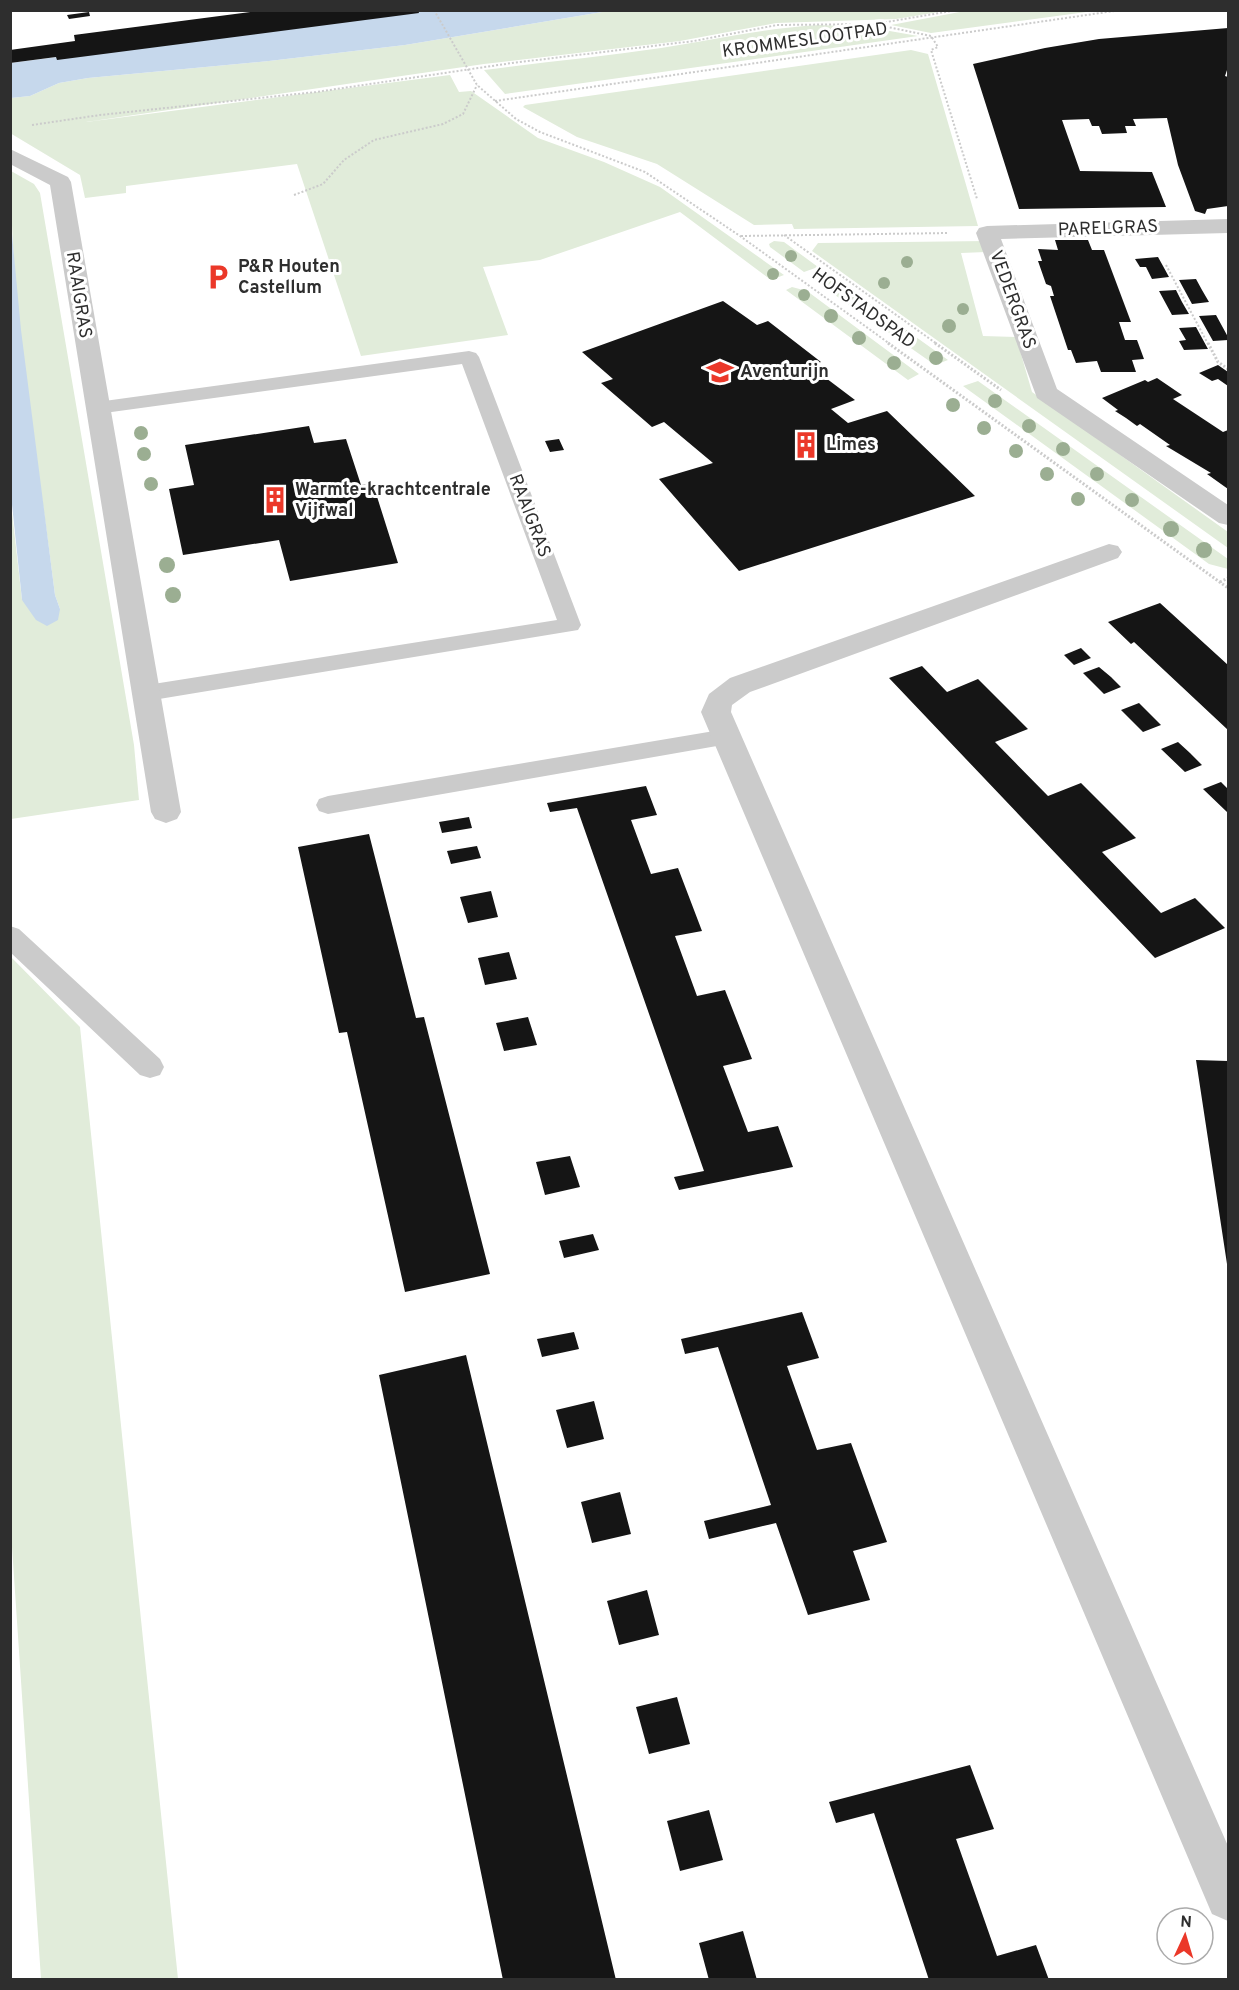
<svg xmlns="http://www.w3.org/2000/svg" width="1239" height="1990" viewBox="0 0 1239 1990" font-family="Overpass,sans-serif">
<rect width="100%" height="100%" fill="#fff"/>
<path fill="#e1ecda" d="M970 10H1094V11L931 33 891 25Z
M608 11H945L896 19 776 23 680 41 484 64 86 122 450 75 459 92 471 91 538 138 604 162 660 187 784 275 771 280 680 212 540 260 483 267 508 335 361 356 297 164 126 186V193L85 198 80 175 10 133 11 98 30 96 59 83 88 78 269 61 405 45Z
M819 25 867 27 918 36 505 94 484 70C543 62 602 57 661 48 714 40 765 28 819 25Z
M911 50 928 54 978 226 794 229 792 224 754 225 657 164 577 137 523 107 525 105Z
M11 171 34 184 40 193 134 745 139 800 11 819 10 495 22 600 60 609 55 595C38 457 10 309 11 171Z
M774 241 784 242 818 267 804 272 770 247 769 244Z
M987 241 986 252 961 253 983 336 1016 337 1032 392 1228 532V548L812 251 818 243Z
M831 276 948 360 935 365 815 281Z
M792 287 807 291 919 374 908 380 786 290Z
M978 381 1228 559V569L1209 564 963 386Z
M10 956 80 1027 178 1979H41L10 1517Z"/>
<path fill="#c6d8ec" d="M418 11H608L405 45 269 61 88 78 59 83 30 96 11 98 10 63Z
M11 187 12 234 21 330 55 595 60 609 58 620 47 626 36 620 22 600 11 495Z"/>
<path fill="#151515" d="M266 10H418L419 13 57 60 56 57 10 63V50L75 41 74 35Z
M89 12 90 16 69 19 67 15Z
M1228 28V67L1225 76 1228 77V206L1207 209 1205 214 1195 211 1178 165 1167 118 1133 119 1136 126H1125L1127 133 1102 134 1099 126H1092L1089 119 1062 120 1080 171 1152 172 1166 207 1019 209 973 64 1045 48 1099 39Z
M1055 240H1088L1092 250H1104L1131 322H1119L1125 340H1137L1144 359 1132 360 1136 372H1101L1097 361 1076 363 1071 350H1068L1050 296H1054L1051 286 1046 284 1038 261H1042L1038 249 1058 250Z
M1158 257 1163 266 1169 277 1152 279 1146 267H1140L1135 259Z
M1196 279 1202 290 1209 302 1192 304 1179 280Z
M1176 290 1182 302 1189 314 1172 315 1159 291Z
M723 301 757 325 768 321 821 362 810 366 855 400 831 409 848 423 887 411 975 496 739 571 659 479 713 463 664 422 652 427 601 383 613 379 582 352Z
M1216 315 1228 337V340L1213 341 1199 316Z
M1196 327 1208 349 1184 350 1179 341 1186 340 1179 328Z
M1218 365 1228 372V386L1218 379 1212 381 1199 373Z
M1157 378 1182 395 1173 399 1223 432 1228 430V489L1207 474 1211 473 1166 446 1170 445 1140 424 1137 426 1126 418 1115 411 1118 410 1102 398 1145 380 1148 382Z
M309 426 314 443 346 439 361 485 373 484 398 563 290 581 279 540 183 555 169 489 194 485 185 445Z
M559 439 564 450 550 452 545 441Z
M1160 603 1228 665V730L1134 642 1131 644 1108 622Z
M1081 648 1091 658 1074 665 1064 655Z
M922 666 947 692 978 679 1028 729 995 742 1048 796 1081 783 1136 838 1102 852 1161 913 1195 898 1225 928 1155 958 889 678Z
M1099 667 1111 677 1121 687 1104 694 1083 673Z
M1139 703 1161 725 1143 732 1121 710Z
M1178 742 1190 753 1202 765 1185 772 1161 749Z
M1221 782 1228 789V811L1227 812 1203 789Z
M646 786 657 815 631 820 651 874 678 868 702 931 675 936 697 996 725 990 752 1059 723 1066 748 1132 778 1126 793 1167 679 1190 674 1177 704 1171 577 808 550 812 547 803Z
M469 817 472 828 442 833 439 822Z
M369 834 416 1018 424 1017 490 1274 405 1292 347 1032 339 1033 298 847Z
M477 846 481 858 451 864 447 851Z
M491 891 498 917 468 923 460 897Z
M509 952 517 979 485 985 478 958Z
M528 1017 537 1045 504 1051 496 1023Z
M1196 1060 1228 1061V1264H1227Z
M570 1156 580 1187 545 1195 536 1162Z
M593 1234 599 1250 564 1258 559 1241Z
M802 1312 819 1358 787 1366 817 1450 851 1443 887 1542 853 1551 870 1600 808 1615 776 1523 709 1539 704 1521 771 1505 718 1347 685 1354 681 1339Z
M574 1332 579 1349 542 1357 537 1339Z
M466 1355 477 1401 616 1980H503L379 1375Z
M594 1401 604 1439 567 1448 556 1410Z
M620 1492 631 1534 592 1543 581 1502Z
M647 1590 659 1635 619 1645 607 1601Z
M677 1697 690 1744 649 1754 636 1707Z
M970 1765 994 1829 956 1839 997 1956 1036 1945 1049 1980H929L874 1813 836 1823 829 1802Z
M709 1810 723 1860 680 1871 667 1821Z
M743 1931 757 1980H709L699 1943Z"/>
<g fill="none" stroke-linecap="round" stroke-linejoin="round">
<path stroke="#cbcbcb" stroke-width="2" stroke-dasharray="2 2" stroke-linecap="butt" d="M434 10 477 85 516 119 540 132 645 172 740 236 890 344
M878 25 931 36 938 47 931 50 977 199
M495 101 1121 10
M32 125 100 115 316 92 512 63 694 41 777 25 875 24 957 10
M294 195 323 184 344 160 374 140 443 124 463 114 477 85
M784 235 937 344
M741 236 949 233
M1166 265 1208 344"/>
<path stroke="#cbcbcb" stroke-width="3" stroke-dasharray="2 2" stroke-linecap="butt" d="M888 343 1228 588
M935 343 1001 390
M1208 343 1218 362 1228 369
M1220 582 1228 578"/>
<path fill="#cbcbcb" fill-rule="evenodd" d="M469 351 476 353 479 357 581 625 578 630 147 701 139 698 135 693 139 688 147 685 557 620 462 364 97 414 90 412 87 408 90 404 97 402Z
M726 729 734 731 738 737 734 743 328 814 319 811 316 805 319 799 328 796Z
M10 926 19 929 160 1059 164 1067 160 1075 150 1078 140 1075 10 952Z"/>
<path fill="#cbcbcb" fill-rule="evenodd" d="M10 149 68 177 71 182 181 812 177 819 166 823 155 819 151 812 50 185 10 164Z
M1228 219V233L1001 239 1057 389 1228 505V525L1219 523 1037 398 976 233 979 228 987 226Z
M1109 544 1118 546 1122 552 1118 558 750 692 732 705 731 712 1228 1846V1921L1212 1914 701 712 709 694 730 678Z"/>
</g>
<g fill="#9bae92">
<circle cx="791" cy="256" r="6"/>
<circle cx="907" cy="262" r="6"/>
<circle cx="773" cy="274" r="6"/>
<circle cx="884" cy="283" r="6"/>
<circle cx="804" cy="295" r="6"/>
<circle cx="848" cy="296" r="6"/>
<circle cx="963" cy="309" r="6"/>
<circle cx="874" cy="315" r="7"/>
<circle cx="831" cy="316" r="7"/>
<circle cx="949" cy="326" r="7"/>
<circle cx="906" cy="337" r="7"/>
<circle cx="859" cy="338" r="7"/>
<circle cx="936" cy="358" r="7"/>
<circle cx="894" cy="363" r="7"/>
<circle cx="995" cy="401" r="7"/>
<circle cx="953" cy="405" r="7"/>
<circle cx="1029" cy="426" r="7"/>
<circle cx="984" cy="428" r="7"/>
<circle cx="141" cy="433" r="7"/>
<circle cx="1063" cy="449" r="7"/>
<circle cx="1016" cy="451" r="7"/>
<circle cx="144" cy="454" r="7"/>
<circle cx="1047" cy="474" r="7"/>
<circle cx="1097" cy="474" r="7"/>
<circle cx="151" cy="484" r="7"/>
<circle cx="1078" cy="499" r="7"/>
<circle cx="1132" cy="500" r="7"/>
<circle cx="1171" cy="529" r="8"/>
<circle cx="1204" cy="550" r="8"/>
<circle cx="167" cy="565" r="8"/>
<circle cx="173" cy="595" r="8"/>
</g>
<defs>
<symbol id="parking-bare" viewBox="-9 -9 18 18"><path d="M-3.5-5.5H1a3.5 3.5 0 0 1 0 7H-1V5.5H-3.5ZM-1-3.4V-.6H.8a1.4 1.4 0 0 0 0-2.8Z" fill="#eb3829" stroke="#fff" stroke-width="2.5" paint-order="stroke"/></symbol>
<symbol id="school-bare" viewBox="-9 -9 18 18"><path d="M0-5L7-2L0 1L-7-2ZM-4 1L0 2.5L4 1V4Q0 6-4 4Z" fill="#eb3829" stroke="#fff" stroke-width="2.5" paint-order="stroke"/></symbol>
<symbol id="building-bare" viewBox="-9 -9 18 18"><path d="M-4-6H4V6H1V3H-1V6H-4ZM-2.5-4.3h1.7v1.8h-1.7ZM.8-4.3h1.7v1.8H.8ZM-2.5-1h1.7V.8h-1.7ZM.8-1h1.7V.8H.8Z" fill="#eb3829" stroke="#fff" stroke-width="2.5" paint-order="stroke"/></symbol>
</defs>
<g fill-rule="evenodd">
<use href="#parking-bare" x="199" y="258" width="38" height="38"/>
<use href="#school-bare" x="701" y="353" width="38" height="38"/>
<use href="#building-bare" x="787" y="426" width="38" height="38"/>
<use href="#building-bare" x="256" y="481" width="38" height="38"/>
</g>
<g text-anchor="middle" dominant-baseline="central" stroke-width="6" stroke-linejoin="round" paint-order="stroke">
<g font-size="18" fill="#2e2e2e" stroke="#fff">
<text transform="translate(805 41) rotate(-8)">KROMMESLOOTPAD</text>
<text transform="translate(1108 229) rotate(-2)">PARELGRAS</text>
<text transform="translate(78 295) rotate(81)">RAAIGRAS</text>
<text transform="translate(1012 300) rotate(70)">VEDERGRAS</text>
<text transform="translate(863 309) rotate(36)">HOFSTADSPAD</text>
<text transform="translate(529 516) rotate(69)">RAAIGRAS</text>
</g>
<g font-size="18" font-weight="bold" fill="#2e2e2e" stroke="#fff" text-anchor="start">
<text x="238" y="267">P&amp;R Houten<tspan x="238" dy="21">Castellum</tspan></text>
<text x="740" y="372">Aventurijn</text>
<text x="826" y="445">Limes</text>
<text x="295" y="490">Warmte-krachtcentrale<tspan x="295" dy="21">Vijfwal</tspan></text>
</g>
</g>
<rect width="1239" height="1990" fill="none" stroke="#2e2e2e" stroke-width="24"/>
<g transform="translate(1185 1936) rotate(4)"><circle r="28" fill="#ffffff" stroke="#ababab" stroke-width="1.5"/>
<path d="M0-4.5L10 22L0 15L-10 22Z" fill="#eb3829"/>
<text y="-9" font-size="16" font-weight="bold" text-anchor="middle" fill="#2e2e2e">N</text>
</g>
</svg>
